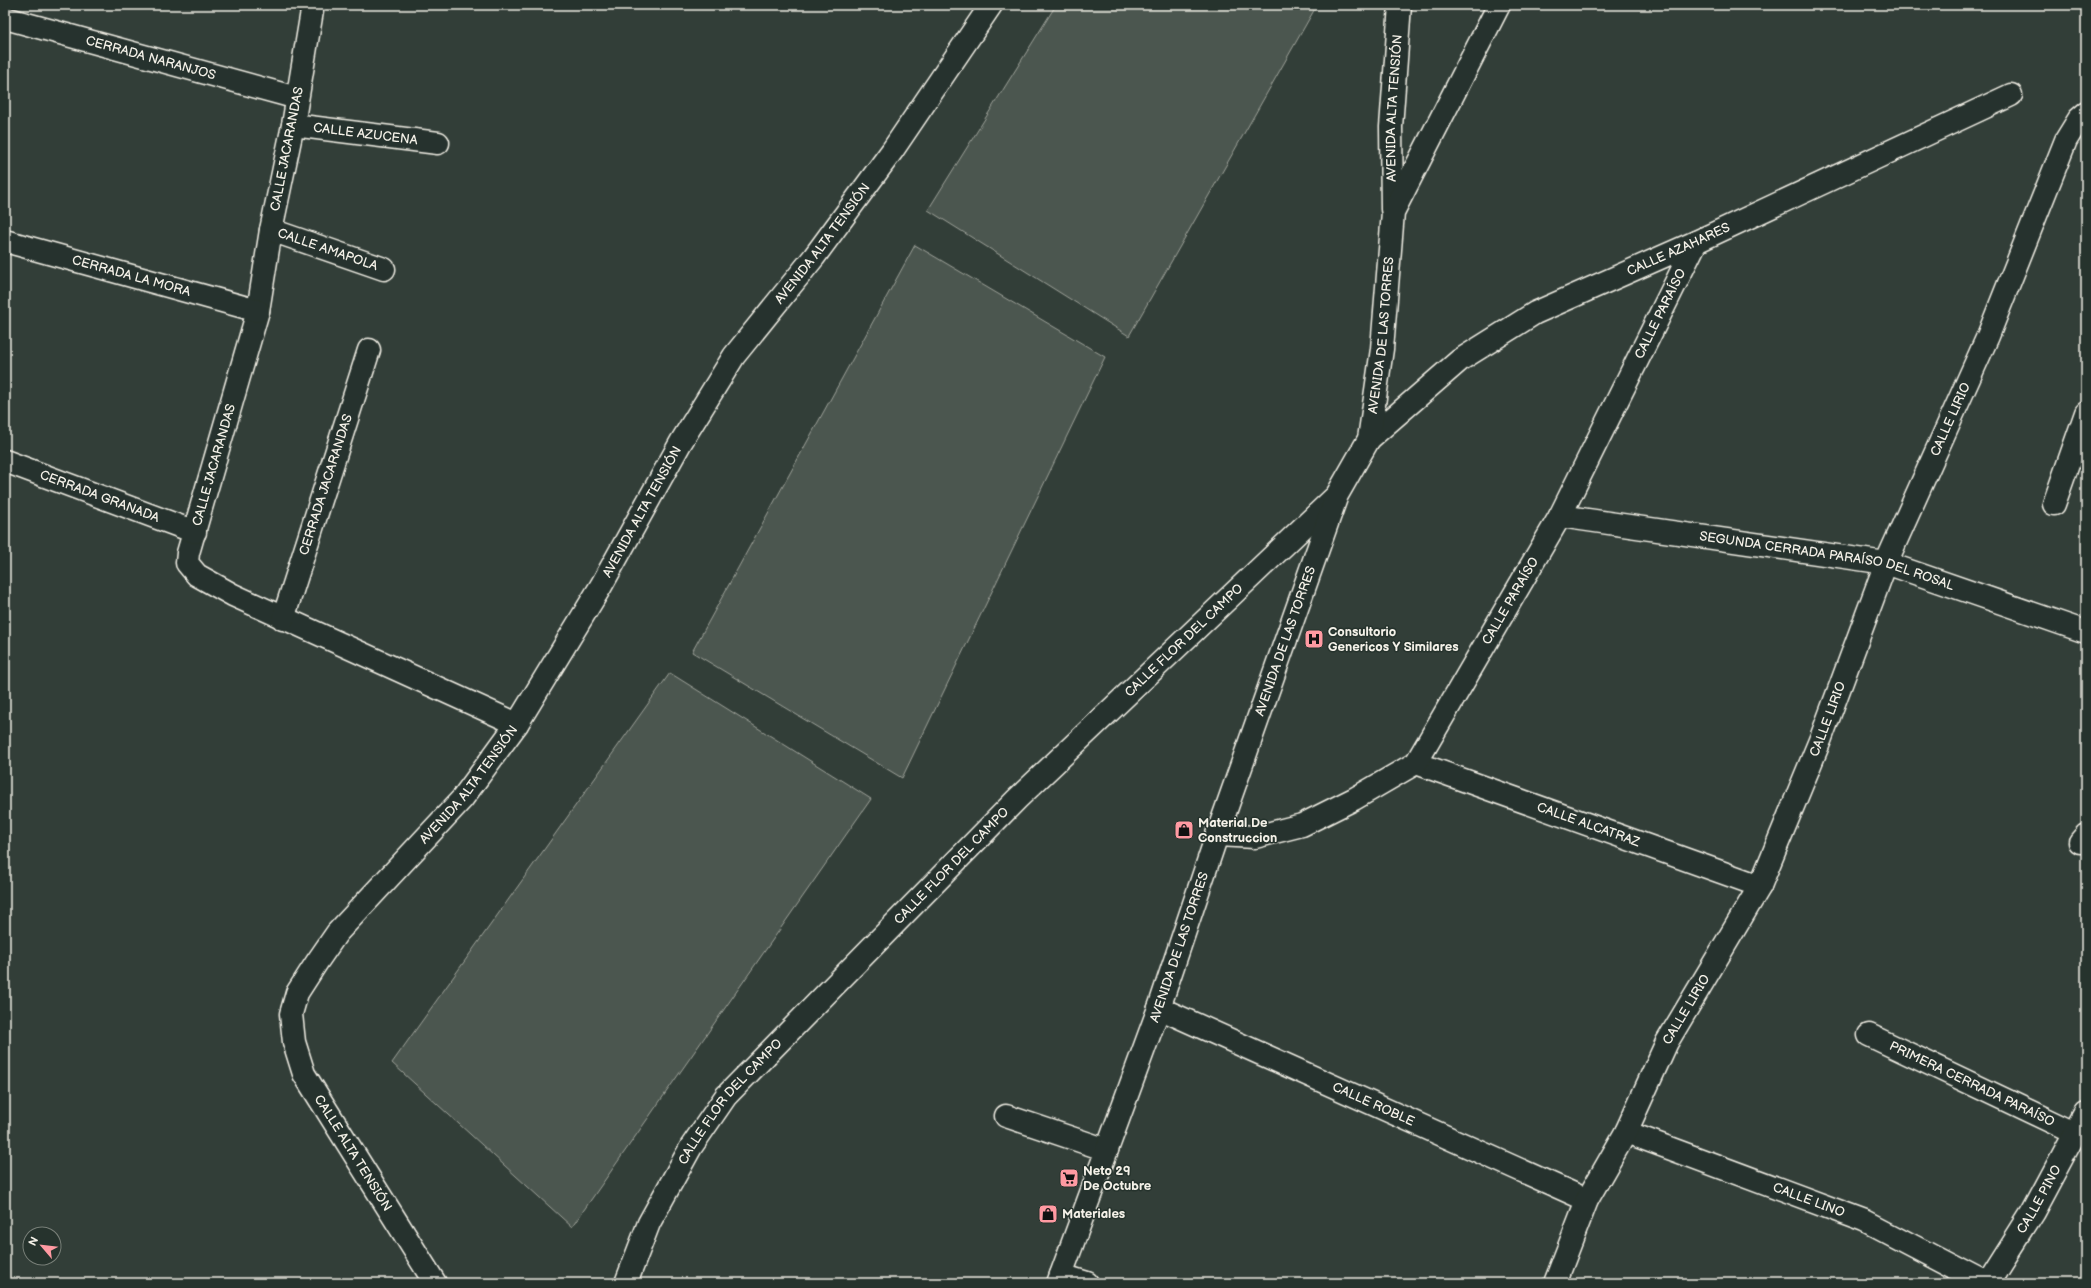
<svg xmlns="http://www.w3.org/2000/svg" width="2091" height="1288" viewBox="0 0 2091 1288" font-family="'Balsamiq Sans',sans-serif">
<rect width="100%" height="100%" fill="#323e38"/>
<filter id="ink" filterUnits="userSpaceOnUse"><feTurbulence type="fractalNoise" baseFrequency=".025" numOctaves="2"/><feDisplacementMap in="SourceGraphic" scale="8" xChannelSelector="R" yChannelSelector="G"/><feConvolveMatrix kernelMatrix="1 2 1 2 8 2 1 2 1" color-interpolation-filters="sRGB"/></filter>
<g filter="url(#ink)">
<path fill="#4c564f" stroke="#a0a49c" d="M1056 5H1317L1129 336 928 210Z
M915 245 1105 357 902 778 692 652Z
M670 673 871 799 572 1227 392 1063Z"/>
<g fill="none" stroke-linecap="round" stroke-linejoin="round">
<defs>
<g id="minor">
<path d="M313 5 293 125 271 230 258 311 188 553 187 563 197 575 233 595 517 724"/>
<path id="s1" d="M5 18 297 98"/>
<path id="s2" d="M293 125 438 143"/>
<path id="s3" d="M1392 209 1391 127 1400 5"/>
<path id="s4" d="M271 230 384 269"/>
<path id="s5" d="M5 241 258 311"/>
<path id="s6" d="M1369 439 1460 360 1535 313 1696 242 2011 95"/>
<path id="s7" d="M5 461 195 532"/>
<path d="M2054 504 2086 413"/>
<path id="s8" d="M1560 516 1886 563 2086 632"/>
<path id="s9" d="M283 619 369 350"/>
<path id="s10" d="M1416 763 1760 886"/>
<path id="s11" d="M1217 835 1255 837 1302 825 1354 799 1416 763 1560 516 1696 242"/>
<path d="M2080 842 2086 835"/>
<path id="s12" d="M1159 1008 1587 1200"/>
<path id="s13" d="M1869 1035 2075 1133"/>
<path d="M1006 1116 1107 1150"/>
<path id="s14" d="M1626 1132 1865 1221 1984 1283"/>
<path d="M1061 1275 1087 1283"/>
<path id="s15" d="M435 1283 304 1074 294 1042 291 1014 297 993 317 962 337 933 462 799 517 724 601 586 681 442 734 356 814 257 892 151 991 5"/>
<path id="s16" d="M626 1283 649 1223 691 1147 726 1096 1017 799 1334 498"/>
<path id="s17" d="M1058 1283 1159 1008 1217 835 1337 495 1369 439 1382 349 1393 212 1499 5"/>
<path id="s18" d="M1555 1283 1587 1200 1626 1132 1667 1042 1760 886 1821 738 1886 563 1988 336 2066 140 2079 119 2086 113"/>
<path id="s19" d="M1988 1283 2033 1212 2086 1113"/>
</g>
</defs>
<use href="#minor" stroke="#f4f1e8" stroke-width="25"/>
<use href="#minor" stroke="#26332d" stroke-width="22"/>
</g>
</g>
<defs>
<symbol id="hospital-square" viewBox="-11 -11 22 22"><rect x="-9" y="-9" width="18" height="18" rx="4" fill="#ff9aa2" stroke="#26332d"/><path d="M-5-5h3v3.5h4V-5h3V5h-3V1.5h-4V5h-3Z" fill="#111"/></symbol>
<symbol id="shop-square" viewBox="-11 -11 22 22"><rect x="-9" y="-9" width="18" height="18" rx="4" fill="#ff9aa2" stroke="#26332d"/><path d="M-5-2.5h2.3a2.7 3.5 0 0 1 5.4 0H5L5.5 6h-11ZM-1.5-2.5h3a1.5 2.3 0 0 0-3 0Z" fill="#111"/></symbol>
<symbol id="supermarket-square" viewBox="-11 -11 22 22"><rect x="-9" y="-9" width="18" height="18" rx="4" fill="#ff9aa2" stroke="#26332d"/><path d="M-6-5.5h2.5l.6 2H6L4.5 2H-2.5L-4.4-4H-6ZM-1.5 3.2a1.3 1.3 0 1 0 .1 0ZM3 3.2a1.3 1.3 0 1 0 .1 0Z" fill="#111"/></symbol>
</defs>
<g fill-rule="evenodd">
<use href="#hospital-square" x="1303" y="628" width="22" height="22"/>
<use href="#shop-square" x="1173" y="819" width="22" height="22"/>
<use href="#supermarket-square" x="1058" y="1167" width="22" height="22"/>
<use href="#shop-square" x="1037" y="1203" width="22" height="22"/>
</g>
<g text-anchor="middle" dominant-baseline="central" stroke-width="3" stroke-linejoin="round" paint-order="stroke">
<g font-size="13" fill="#f4f1e8" stroke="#26332d">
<text stroke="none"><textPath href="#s1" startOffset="151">CERRADA NARANJOS</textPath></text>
<text stroke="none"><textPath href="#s3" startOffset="101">AVENIDA ALTA TENSIÓN</textPath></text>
<text stroke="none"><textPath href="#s2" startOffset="73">CALLE AZUCENA</textPath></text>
<text transform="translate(287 149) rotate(-79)">CALLE JACARANDAS</text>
<text stroke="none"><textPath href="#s15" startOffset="1249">AVENIDA ALTA TENSIÓN</textPath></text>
<text stroke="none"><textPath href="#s4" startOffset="60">CALLE AMAPOLA</textPath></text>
<text stroke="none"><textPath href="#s6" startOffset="366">CALLE AZAHARES</textPath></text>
<text stroke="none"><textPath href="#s5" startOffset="131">CERRADA LA MORA</textPath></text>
<text stroke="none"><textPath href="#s11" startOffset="728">CALLE PARAÍSO</textPath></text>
<text stroke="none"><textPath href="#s17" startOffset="1005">AVENIDA DE LAS TORRES</textPath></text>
<text stroke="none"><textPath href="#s18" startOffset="952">CALLE LIRIO</textPath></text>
<text transform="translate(214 465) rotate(-74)">CALLE JACARANDAS</text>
<text stroke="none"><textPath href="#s9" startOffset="141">CERRADA JACARANDAS</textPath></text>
<text stroke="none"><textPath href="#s7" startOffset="101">CERRADA GRANADA</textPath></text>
<text stroke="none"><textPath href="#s15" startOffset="925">AVENIDA ALTA TENSIÓN</textPath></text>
<text stroke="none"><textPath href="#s8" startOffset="271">SEGUNDA CERRADA PARAÍSO DEL ROSAL</textPath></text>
<text stroke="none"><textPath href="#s11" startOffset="404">CALLE PARAÍSO</textPath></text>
<text stroke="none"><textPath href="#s16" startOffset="859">CALLE FLOR DEL CAMPO</textPath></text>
<text stroke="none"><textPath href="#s17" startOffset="681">AVENIDA DE LAS TORRES</textPath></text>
<text stroke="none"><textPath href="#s18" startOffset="628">CALLE LIRIO</textPath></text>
<text stroke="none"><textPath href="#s15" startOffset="601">AVENIDA ALTA TENSIÓN</textPath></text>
<text stroke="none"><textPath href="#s10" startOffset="183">CALLE ALCATRAZ</textPath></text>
<text stroke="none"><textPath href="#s16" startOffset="535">CALLE FLOR DEL CAMPO</textPath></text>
<text stroke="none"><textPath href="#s17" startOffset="357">AVENIDA DE LAS TORRES</textPath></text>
<text stroke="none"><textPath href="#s18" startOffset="304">CALLE LIRIO</textPath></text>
<text stroke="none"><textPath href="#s13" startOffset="114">PRIMERA CERRADA PARAÍSO</textPath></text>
<text stroke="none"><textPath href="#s16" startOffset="211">CALLE FLOR DEL CAMPO</textPath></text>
<text stroke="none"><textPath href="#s12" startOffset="235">CALLE ROBLE</textPath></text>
<text transform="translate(353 1153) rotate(58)">CALLE ALTA TENSIÓN</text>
<text stroke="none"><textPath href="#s19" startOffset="98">CALLE PINO</textPath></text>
<text stroke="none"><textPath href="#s14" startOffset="195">CALLE LINO</textPath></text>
</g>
<g font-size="13" font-weight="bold" fill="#f4f1e8" stroke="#26332d" text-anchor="start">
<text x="1328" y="632">Consultorio<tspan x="1328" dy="15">Genericos Y Similares</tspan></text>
<text x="1198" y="823">Material De<tspan x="1198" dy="15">Construccion</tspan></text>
<text x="1083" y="1171">Neto 29<tspan x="1083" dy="15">De Octubre</tspan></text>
<text x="1062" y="1214">Materiales</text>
</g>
</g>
<rect width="2091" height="1288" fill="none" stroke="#26332d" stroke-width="20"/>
<rect x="10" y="10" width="2071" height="1268" fill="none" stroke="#f4f1e8" stroke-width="1.5" filter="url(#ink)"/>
<g transform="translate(42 1246) rotate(298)"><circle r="19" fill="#26332d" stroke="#787f78"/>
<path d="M0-3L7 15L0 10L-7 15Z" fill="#ff9aa2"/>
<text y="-6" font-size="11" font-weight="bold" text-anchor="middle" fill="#f4f1e8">N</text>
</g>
</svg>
